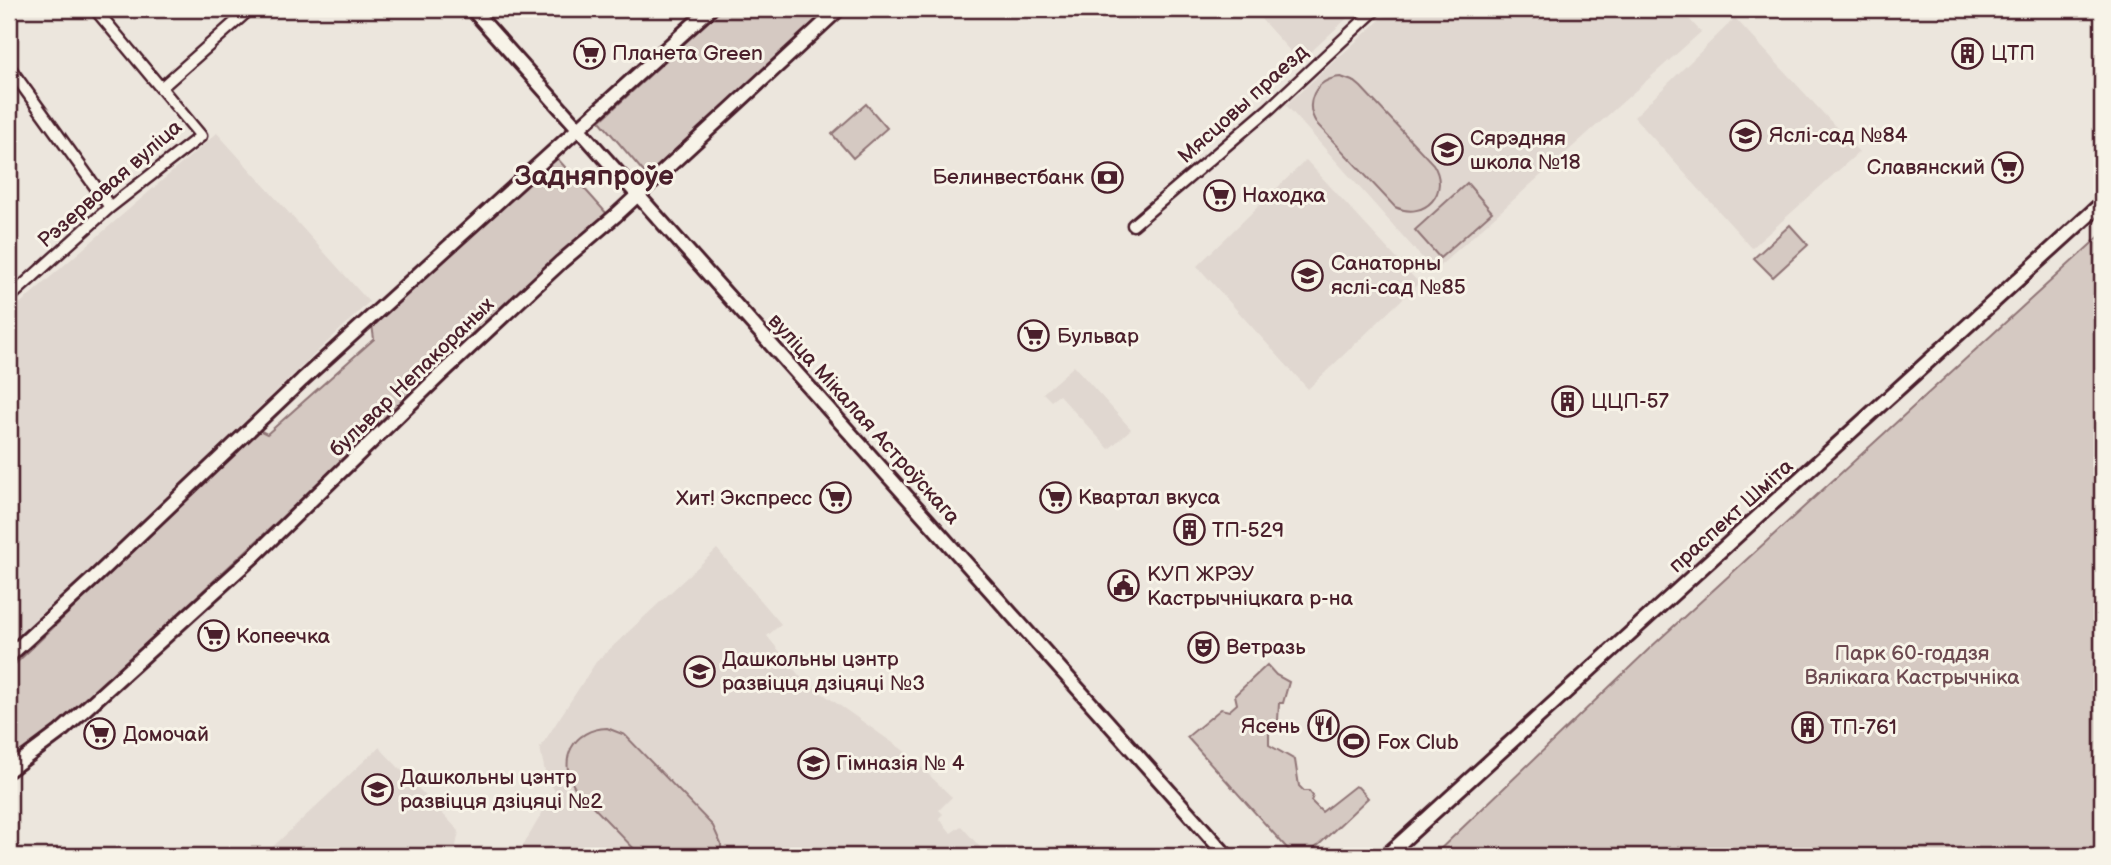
<svg xmlns="http://www.w3.org/2000/svg" width="2111" height="865" viewBox="0 0 2111 865" font-family="'Balsamiq Sans',sans-serif">
<rect width="100%" height="100%" fill="#ece6dd"/>
<filter id="ink" filterUnits="userSpaceOnUse"><feTurbulence type="fractalNoise" baseFrequency=".0143" numOctaves="2"/><feDisplacementMap in="SourceGraphic" scale="14" xChannelSelector="R" yChannelSelector="G"/><feConvolveMatrix kernelMatrix="1 2 1 2 8 2 1 2 1" color-interpolation-filters="sRGB"/></filter>
<g filter="url(#ink)">
<path fill="#e0d7d0" d="M1252 9H1357L1300 62Z
M1392 9H1680L1701 32 1434 271 1286 105Z
M1735 18 1859 152 1752 248 1634 117Z
M217 133 369 302 9 647V313Z
M1306 160 1419 283 1308 389 1197 266Z
M1074 366 1131 429 1109 449 1059 395 1051 401 1043 393Z
M717 549 781 624 767 636 802 679 903 750 952 797 939 810 943 814 939 818 951 833 961 826 988 856H517L555 791 546 777 540 748 596 662Z
M379 747 459 831 454 856H263Z"/>
<path fill="#d5c9c2" stroke="#907476" stroke-width="2" d="M722 9H832L647 176 600 121Z
M1341 77 1355 82 1361 87 1433 164C1451 192 1425 221 1395 207L1317 124C1303 103 1315 79 1341 77Z
M866 104 887 128 853 158 832 134Z
M556 157 608 215 15 765 9 768V670L259 430 267 434 374 339 372 325Z
M1467 183 1492 212 1440 258 1415 230Z
M1790 225 1808 245 1773 277 1754 258Z
M2102 234V856H1433L1650 648Z
M1267 665 1276 675 1289 682 1283 703H1279L1278 721H1269V745L1295 760 1299 786 1304 791H1309L1313 796 1311 801 1322 812 1355 786 1358 787 1368 798 1307 856H1294L1187 737 1221 709 1229 711 1237 704 1235 695Z
M607 728 625 735 713 826 721 844V856H641L575 788C557 760 573 729 607 728Z"/>
<g fill="none" stroke-linecap="round" stroke-linejoin="round">
<defs>
<path id="minor" d="M9 67 110 207
M162 87 250 9
M1133 225 1270 108 1376 9
M9 298 110 207 201 136 95 9"/>
<path id="major" d="M472 9 1227 856
M9 656 93 579 302 380 710 9
M9 770 60 732 255 555 440 375 561 262 615 216 839 9
M1386 856 2102 203"/>
</defs>
<use href="#minor" stroke="#4a1f2b" stroke-width="15"/>
<use href="#major" stroke="#4a1f2b" stroke-width="18"/>
<use href="#minor" stroke="#f7f3e8" stroke-width="10"/>
<use href="#major" stroke="#f7f3e8" stroke-width="12"/>
</g>
</g>
<defs>
<symbol id="supermarket-ring" viewBox="-11 -11 22 22"><circle r="9.5" fill="#f7f3e8" stroke="#4a1f2b" stroke-width="1.5"/><path d="M-6-5.5h2.5l.6 2H6L4.5 2H-2.5L-4.4-4H-6ZM-1.5 3.2a1.3 1.3 0 1 0 .1 0ZM3 3.2a1.3 1.3 0 1 0 .1 0Z" fill="#4a1f2b"/></symbol>
<symbol id="building-ring" viewBox="-11 -11 22 22"><circle r="9.5" fill="#f7f3e8" stroke="#4a1f2b" stroke-width="1.5"/><path d="M-4-6H4V6H1V3H-1V6H-4ZM-2.5-4.3h1.7v1.8h-1.7ZM.8-4.3h1.7v1.8H.8ZM-2.5-1h1.7V.8h-1.7ZM.8-1h1.7V.8H.8Z" fill="#4a1f2b"/></symbol>
<symbol id="school-ring" viewBox="-11 -11 22 22"><circle r="9.5" fill="#f7f3e8" stroke="#4a1f2b" stroke-width="1.5"/><path d="M0-5L7-2L0 1L-7-2ZM-4 1L0 2.5L4 1V4Q0 6-4 4Z" fill="#4a1f2b"/></symbol>
<symbol id="bank-ring" viewBox="-11 -11 22 22"><circle r="9.5" fill="#f7f3e8" stroke="#4a1f2b" stroke-width="1.5"/><path d="M-6-4H6V4H-6ZM0-2.3a2.3 2.3 0 1 0 0 4.6a2.3 2.3 0 1 0 0-4.6Z" fill="#4a1f2b"/></symbol>
<symbol id="civic-ring" viewBox="-11 -11 22 22"><circle r="9.5" fill="#f7f3e8" stroke="#4a1f2b" stroke-width="1.5"/><path d="M-.6-6.5H3V-4.5H.6V-3L4-1V1h2V6H-6V1h2V-1L-.6-3ZM-1.2 2.5V6h2.4V2.5Z" fill="#4a1f2b"/></symbol>
<symbol id="theatre-ring" viewBox="-11 -11 22 22"><circle r="9.5" fill="#f7f3e8" stroke="#4a1f2b" stroke-width="1.5"/><path d="M-5-5.5Q0-4 5-5.5V0Q5 5 0 6Q-5 5-5 0ZM-3.3-2.5H-1v1.5H-3.3ZM1-2.5H3.3v1.5H1ZM-2.8 1Q0 5.5 2.8 1Z" fill="#4a1f2b"/></symbol>
<symbol id="restaurant-ring" viewBox="-11 -11 22 22"><circle r="9.5" fill="#f7f3e8" stroke="#4a1f2b" stroke-width="1.5"/><path d="M-5-6h1v4h1v-4h1v4h1v-4h1v5L-1.5 .5V6h-2V.5L-5-1ZM5-6V6H3V1.5H1.5Q1.5-4 5-6Z" fill="#4a1f2b"/></symbol>
<symbol id="stadium-ring" viewBox="-11 -11 22 22"><circle r="9.5" fill="#f7f3e8" stroke="#4a1f2b" stroke-width="1.5"/><path d="M0-5a6.5 5 0 1 0 0 10a6.5 5 0 1 0 0-10ZM-3.5-1.8h7v3.6h-7Z" fill="#4a1f2b"/></symbol>
</defs>
<g fill-rule="evenodd">
<use href="#supermarket-ring" x="572" y="36" width="35" height="35"/>
<use href="#building-ring" x="1950" y="36" width="35" height="35"/>
<use href="#school-ring" x="1728" y="118" width="35" height="35"/>
<use href="#school-ring" x="1430" y="132" width="35" height="35"/>
<use href="#supermarket-ring" x="1990" y="150" width="35" height="35"/>
<use href="#bank-ring" x="1090" y="160" width="35" height="35"/>
<use href="#supermarket-ring" x="1202" y="178" width="35" height="35"/>
<use href="#school-ring" x="1290" y="258" width="35" height="35"/>
<use href="#supermarket-ring" x="1016" y="318" width="35" height="35"/>
<use href="#building-ring" x="1550" y="384" width="35" height="35"/>
<use href="#supermarket-ring" x="1038" y="480" width="35" height="35"/>
<use href="#supermarket-ring" x="818" y="480" width="35" height="35"/>
<use href="#building-ring" x="1172" y="512" width="35" height="35"/>
<use href="#civic-ring" x="1106" y="568" width="35" height="35"/>
<use href="#supermarket-ring" x="196" y="618" width="35" height="35"/>
<use href="#theatre-ring" x="1186" y="630" width="35" height="35"/>
<use href="#school-ring" x="682" y="654" width="35" height="35"/>
<use href="#restaurant-ring" x="1306" y="708" width="35" height="35"/>
<use href="#building-ring" x="1790" y="710" width="35" height="35"/>
<use href="#supermarket-ring" x="82" y="716" width="35" height="35"/>
<use href="#stadium-ring" x="1336" y="724" width="35" height="35"/>
<use href="#school-ring" x="796" y="746" width="35" height="35"/>
<use href="#school-ring" x="360" y="772" width="35" height="35"/>
</g>
<g text-anchor="middle" dominant-baseline="central" stroke-width="6" stroke-linejoin="round" paint-order="stroke">
<g font-size="21" fill="#4a1f2b" stroke="#f7f3e8" text-anchor="start">
<text x="612" y="53">Планета Green</text>
<text x="1991" y="53">ЦТП</text>
<text x="1769" y="135">Яслі-сад №84</text>
<text x="1470" y="138">Сярэдняя<tspan x="1470" dy="24">школа №18</tspan></text>
<text x="1985" y="167" text-anchor="end">Славянский</text>
<text x="1084" y="177" text-anchor="end">Белинвестбанк</text>
<text x="1242" y="195">Находка</text>
<text x="1331" y="263">Санаторны<tspan x="1331" dy="24">яслі-сад №85</tspan></text>
<text x="1057" y="336">Бульвар</text>
<text x="1591" y="401">ЦЦП-57</text>
<text x="1078" y="497">Квартал вкуса</text>
<text x="812" y="498" text-anchor="end">Хит! Экспресс</text>
<text x="1212" y="530">ТП-529</text>
<text x="1147" y="574">КУП ЖРЭУ<tspan x="1147" dy="24">Кастрычніцкага р-на</tspan></text>
<text x="236" y="636">Копеечка</text>
<text x="1226" y="647">Ветразь</text>
<text x="722" y="659">Дашкольны цэнтр<tspan x="722" dy="24">развіцця дзіцяці №3</tspan></text>
<text x="1300" y="726" text-anchor="end">Ясень</text>
<text x="1830" y="727">ТП-761</text>
<text x="123" y="734">Домочай</text>
<text x="1377" y="742">Fox Club</text>
<text x="836" y="763">Гімназія № 4</text>
<text x="400" y="777">Дашкольны цэнтр<tspan x="400" dy="24">развіцця дзіцяці №2</tspan></text>
</g>
<g font-size="21" fill="#4a1f2b" stroke="#f7f3e8">
<text transform="translate(1243 104) rotate(-42)">Мясцовы праезд</text>
<text transform="translate(110 184) rotate(-41)">Рэзервовая вуліца</text>
<text transform="translate(412 377) rotate(-44)">бульвар Непакораных</text>
<text transform="translate(864 419) rotate(48)">вуліца Мікалая Астроўскага</text>
<text transform="translate(1731 516) rotate(-42)">праспект Шміта</text>
</g>
<g font-size="21" fill="#6d4a51" stroke="#f7f3e8">
<text x="1912" y="653">Парк 60-годдзя<tspan x="1912" dy="24">Вялікага Кастрычніка</tspan></text>
</g>
<g font-size="28" font-weight="bold" fill="#4a1f2b" stroke="#f7f3e8">
<text x="594" y="176">Задняпроўе</text>
</g>
</g>
<rect width="2111" height="865" fill="none" stroke="#f7f3e8" stroke-width="35"/>
<rect x="18" y="18" width="2076" height="830" fill="none" stroke="#4a1f2b" stroke-width="2.5" filter="url(#ink)"/>
</svg>
